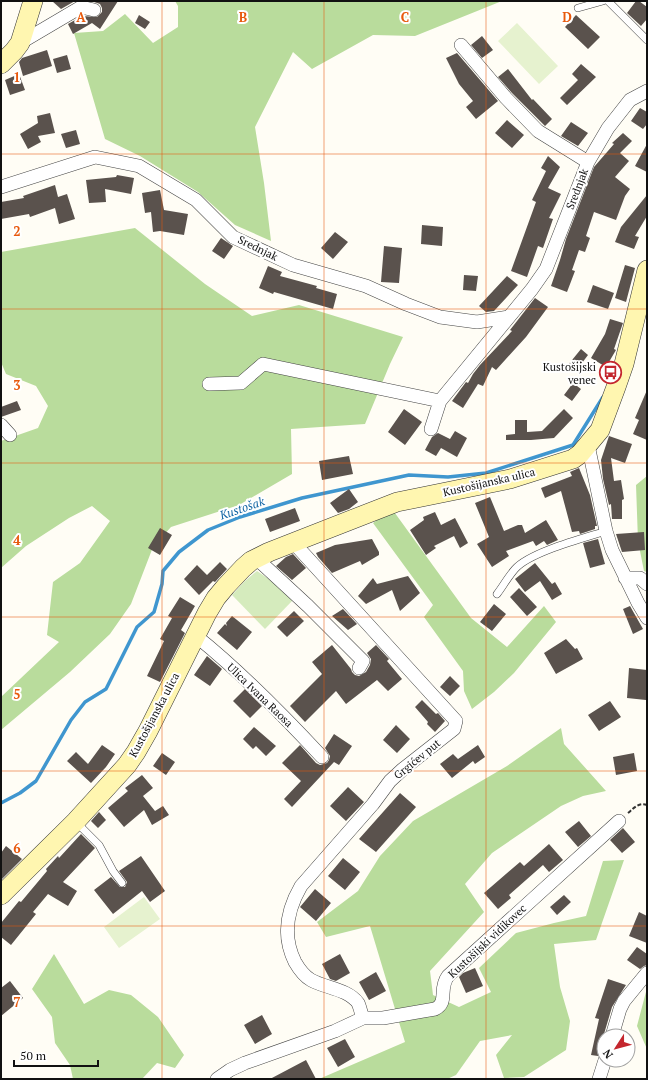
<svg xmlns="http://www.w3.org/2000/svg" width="648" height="1080" viewBox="0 0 648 1080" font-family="'PT Serif',serif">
<rect width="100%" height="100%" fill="#fffdf5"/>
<path fill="#d5ebbd" d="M257 571 276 584 293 600 265 629 232 595 245 581Z"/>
<path fill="#b9dc9c" d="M175 1H502L415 36 373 35 312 69 293 52 255 127 264 183 271 241 235 225 198 192 140 156 105 139 74 33 103 31 125 14 153 43 178 27V6Z
M135 228 205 284 252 316 299 305 403 337 390 364 365 424 291 429 292 474 239 505 171 527 153 547 131 604 110 634 70 672 1 730V697L59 642 47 635 53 582 80 563 110 521 92 506 69 518 26 546 1 568V441L38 428 48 406 36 386 6 374 1 362V252Z
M647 476V572L644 571 638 541 636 485Z
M392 509 471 618 507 647 544 606 556 622 514 673 494 692 472 709 464 691 463 671 424 617 433 605 373 523Z
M561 728 564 744 606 791 583 796 561 806 492 853 465 884 484 912 430 971 433 995 459 1007 491 992 479 968 516 933 554 923 586 916 603 861 624 860 596 940 554 944 560 987 570 1021 566 1050 524 1077 504 1078 496 1055 512 1035 480 1041 456 1075 447 1079H319L405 1042 370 926 326 937 317 922 358 891 380 856 413 821 507 766Z
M54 954 84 1004 109 990 131 995 158 1017 184 1055 175 1068 157 1063 142 1079H73L70 1065 55 1043 52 1017 32 989Z
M647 988V1049L637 1026Z"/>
<path fill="#e6f2cf" d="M517 23 558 66 539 84 498 41Z
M144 897 160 919 119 948 104 927Z"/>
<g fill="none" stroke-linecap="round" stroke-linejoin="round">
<path stroke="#3f96cf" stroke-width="3.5" d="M1 803 20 793 36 781 71 720 85 702 106 689 137 627 154 612 162 584 163 571 179 552 208 530 240 517 302 498 409 475 448 477 486 473 573 445 603 397"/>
</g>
<path fill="#5a524d" d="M52 1H75L61 9Z
M91 1H118L100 29 92 23 73 34 68 24 82 16 97 17 102 12V8L100 4Z
M636 1H639L647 7V19L641 26 627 13Z
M139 15 150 22 145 29 135 23Z
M576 15 600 37 588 49 565 27Z
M482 36 493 50 482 58 471 45Z
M47 50 52 66 23 76 19 62 22 58Z
M457 53 498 101 476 119 466 107 473 101 459 84 446 58Z
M67 55 71 69 57 73 53 59Z
M581 64 596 77 567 105 560 98 578 80 572 74Z
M508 69 532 100 533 99 552 119 545 126 512 93 498 77Z
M19 74 25 90 10 95 5 80Z
M640 108 647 112V124L643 129 631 121Z
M50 113 55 133 38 136 41 142 28 149 20 134 38 123 37 116Z
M507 120 524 135 512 148 495 133Z
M571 122 588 133 578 146 561 136Z
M76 130 80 144 66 148 61 134Z
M623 133 632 141 620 153 629 161 615 177 630 189 625 196 616 220 594 212 586 236 590 238 585 252 579 250 572 270 575 271 567 292 551 286 560 260 566 239 594 167 614 144 612 143Z
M647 144V172L635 166Z
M548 156 560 167 548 188 561 194 549 218 553 219 543 248 538 246 527 277 511 271 536 202 532 200 546 171 541 168Z
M117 175 134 178 131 194 105 189 106 202 89 203 86 180 116 177Z
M55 185 58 197 67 194 75 219 59 224 55 208 30 217 29 214 1 219V202L24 198 23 196Z
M160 190 164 210 188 214 184 235 160 231 153 232 151 212 145 213 142 193Z
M647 195V216L635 236 639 237 634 249 615 242 621 227Z
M422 225 443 227 442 246 421 244Z
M335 232 348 242 333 259 321 248Z
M221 238 233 246 224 259 212 251Z
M384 246 402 248 399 283 381 282Z
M625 265 635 268 626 302 615 298Z
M268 266 282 272 280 276 317 286 316 288 337 294 333 309 274 292 273 294 259 288Z
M464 275 478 276 476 291 463 290Z
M507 276 518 285 494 311 486 312 479 306Z
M593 285 614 293 608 309 587 302Z
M535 298 548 307 526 337 496 370 492 367 483 386 478 384 463 408 452 401 466 382 468 383 473 374 480 365 512 331 510 330Z
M610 319 623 323 614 349 616 350 606 367 591 358 605 334Z
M581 349 588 355 576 371 568 365Z
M573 383 581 389 572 401 564 395Z
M647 390V440L633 434 639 420 635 418Z
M17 401 21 410 1 417V407Z
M404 409 422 422 405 445 388 432Z
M564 409 573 418 554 438 531 440H506V435L515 434V420H527V432L542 431Z
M455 431 467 438 457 457 441 448 436 456 425 450 432 437 438 433 450 439Z
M609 436 632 444 625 463 611 458 614 481 621 480 624 499 622 500V519H612L611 504 609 505 603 479 601 460Z
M349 456 353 474 322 480 319 461Z
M579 468 590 495 597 526H595V529L580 534 579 531 572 532 561 491 545 498 541 488 572 476 570 472Z
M349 489 358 502 349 509 338 513 330 503Z
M490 497 504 531 518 525H522L525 533 546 520 558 540 547 545 544 541 536 546 533 541 506 551 509 556 492 567 477 544 489 537 475 503Z
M295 508 300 521 270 532 265 519Z
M435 512 441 525 455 518 468 543 460 548 454 536 434 546 436 548 426 555 410 530 424 520 423 517Z
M160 528 172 535 160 555 148 548Z
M644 532 645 550 622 552 616 534Z
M372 539 379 552V555L362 565 360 561 332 573 318 557 316 553 335 545Z
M598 539 605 564 590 568 583 543Z
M293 554 306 568 292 580 276 566 286 557Z
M220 562 227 569 215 582 213 581 199 595 184 579 197 565 207 575Z
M535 563 552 584 555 582 562 594 552 600 540 581 525 592 515 579Z
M408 576 420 593 400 611 392 590 366 604 358 596 373 578 377 584Z
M519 588 537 607 527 616 510 597Z
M180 597 195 606 181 630 185 633 160 682 147 676 164 641 160 639 172 618 168 616Z
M494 604 506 614 492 631 480 622Z
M630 606 643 629 633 634 623 609Z
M343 609 357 624 348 630 332 616Z
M294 611 304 621 287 637 277 627Z
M232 616 252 632 237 650 217 633 225 624 227 626 226 623Z
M566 639 575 649 577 648 583 659 556 674 544 653Z
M332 645 351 669 352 672 355 675 359 676 366 672 370 665 371 659 367 653 376 645 389 659 387 661 402 679 388 691 377 680 346 704 336 691 305 722 290 706 322 674 312 662Z
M207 656 222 669 210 686 194 675Z
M629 668 647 670 646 700 627 698Z
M450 676 460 686 450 696 440 687Z
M245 689 262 706 250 718 233 701Z
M422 700 436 714 438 713 445 721 435 732 427 724 428 722 415 707Z
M610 701 621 717 599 731 588 715Z
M396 725 410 739 397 753 383 740Z
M254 727 276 746 266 756 256 746 253 749 243 739Z
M334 734 352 746 339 765 334 762 292 807 284 799 301 781 282 763 300 745 316 763 320 765 327 763 329 760 330 756 325 748Z
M102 745 115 754 106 767 91 783 67 761 76 752 88 764Z
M478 745 485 757 475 764 473 761 452 778 440 764 453 754 458 759Z
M162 753 175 762 166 775 153 766Z
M634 753 637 771 616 775 613 757Z
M142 775 153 788 143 796 155 811 163 806 169 815 152 825 144 810 124 827 108 808 128 791 125 788Z
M348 787 364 802 346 821 330 806Z
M400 793 416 807 376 852 359 839Z
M99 812 106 820 98 828 91 821Z
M579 821 591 836 578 847 565 832Z
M623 828 635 842 622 853 610 840Z
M81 834 95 848 63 882 77 891 68 906 48 894 33 912 36 914 11 945 1 937V923L19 901 21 902 47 871 46 869 58 856 59 858Z
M549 844 563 860 549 872 543 865 509 895 511 898 498 909 484 893 520 862 524 866Z
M6 846 22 859 1 880V853Z
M141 856 165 891 150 902 142 891 113 914 94 890 111 877 120 887H125L127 882 119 871Z
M343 858 360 872 345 890 328 876Z
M315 889 331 903 316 921 300 907Z
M564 895 571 902 557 915 550 907Z
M639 912 647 916V943L629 936Z
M637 947 647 954V965L644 966 640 969 627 960Z
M340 954 350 973 336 981 330 979 322 964Z
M475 968 483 986 466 993 459 977 463 973Z
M376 972 386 991 369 1000 359 982Z
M608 979 626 985 612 1007 604 1034V1052L598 1056 591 1055 599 1019 595 1018Z
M10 981 23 998 1 1016V988Z
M262 1015 272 1034 255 1044 244 1025Z
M345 1039 355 1057 338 1067 327 1048Z
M306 1060 316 1079H270Z"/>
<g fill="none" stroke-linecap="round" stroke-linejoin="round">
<defs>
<path id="lane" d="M608 1 647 40
M578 8 603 1
M497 594C503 586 508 577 515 569 530 552 584 538 606 531
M76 822 99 845 113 871 122 883"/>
<path id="street" d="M20 43 81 7 94 10
M461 45 506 98 538 131 588 162
M1 187 95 157 139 166 196 200 233 237 293 265 366 286 406 304 440 317 477 322 509 317
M209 384 241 383 263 364 440 401
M1 425 10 435
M431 429 440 401 532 289 546 269 588 162 608 128 630 100 647 91
M588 445 606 531 612 550 638 603 647 618
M293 542 456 721 454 729 403 769 390 781 373 804 301 886C287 910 282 936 295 962 299 969 304 976 311 980 325 988 348 989 358 1003 360 1007 361 1013 363 1018
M256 558 308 606 363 661 359 668
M625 578H640L647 584
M196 636C241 672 282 714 322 757
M612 1036 620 1009 624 1001 647 973
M217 1079 230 1070 245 1063 335 1031 363 1018H383L435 1009C449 1002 438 989 448 976L619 821
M599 1079 605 1060"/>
<path id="secondary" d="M1 64 14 51 20 43 33 1
M1 895 76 821 127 765 136 752 148 731 207 613 216 598 226 586 243 568 251 561 269 552 397 502 510 479 573 459 580 454 600 430 616 387 624 364 647 270"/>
</defs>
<use href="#lane" stroke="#444" stroke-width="8"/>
<use href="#street" stroke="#444" stroke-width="14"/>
<use href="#secondary" stroke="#333" stroke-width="20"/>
<path stroke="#333" stroke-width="2" stroke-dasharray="4 2" stroke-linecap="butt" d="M628 813C634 808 639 802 647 805"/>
<use href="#lane" stroke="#fff" stroke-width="7"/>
<use href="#street" stroke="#fff" stroke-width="13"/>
<use href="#secondary" stroke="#fff6b0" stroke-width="19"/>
</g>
<path fill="none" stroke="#e8590c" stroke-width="1" stroke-opacity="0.55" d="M162 1V1079M324 1V1079M486 1V1079M1 154H647M1 309H647M1 463H647M1 617H647M1 771H647M1 926H647"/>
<defs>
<symbol id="bus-ring" viewBox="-11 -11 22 22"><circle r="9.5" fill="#fff" stroke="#c4262e" stroke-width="1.5"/><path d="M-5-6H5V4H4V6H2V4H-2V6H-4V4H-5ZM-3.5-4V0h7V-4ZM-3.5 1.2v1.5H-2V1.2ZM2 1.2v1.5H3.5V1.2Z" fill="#c4262e"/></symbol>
</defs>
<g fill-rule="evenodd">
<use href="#bus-ring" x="598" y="360" width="25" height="25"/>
</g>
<g text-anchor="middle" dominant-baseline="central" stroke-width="4" stroke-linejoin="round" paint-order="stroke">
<g font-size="11" fill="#111" stroke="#fff">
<text transform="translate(577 189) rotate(-69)">Srednjak</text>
<text transform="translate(258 248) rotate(26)">Srednjak</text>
<text transform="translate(489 482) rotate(-13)">Kustošijanska ulica</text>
<text transform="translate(260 695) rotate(44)">Ulica Ivana Raosa</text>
<text transform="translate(154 715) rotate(-62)">Kustošijanska ulica</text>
<text transform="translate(417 759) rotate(-39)">Grgićev put</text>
<text transform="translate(487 941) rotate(-43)">Kustošijski vidikovec</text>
</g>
<g font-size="11" fill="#111" stroke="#fff" text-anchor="end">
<text x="596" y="367">Kustošijski<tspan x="596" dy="13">venec</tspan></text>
</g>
<g font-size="12" font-style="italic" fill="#1768a6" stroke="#fff">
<text transform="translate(242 508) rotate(-19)">Kustošak</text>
</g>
</g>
<g font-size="13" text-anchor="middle" font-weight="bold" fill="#e8590c" stroke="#fff" stroke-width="4" stroke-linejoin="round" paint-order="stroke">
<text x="81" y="22">A</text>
<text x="243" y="22">B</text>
<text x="405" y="22">C</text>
<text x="567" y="22">D</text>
<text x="17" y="82">1</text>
<text x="17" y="236">2</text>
<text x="17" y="390">3</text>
<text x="17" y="545">4</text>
<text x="17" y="699">5</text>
<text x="17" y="853">6</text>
<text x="17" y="1007">7</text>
</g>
<rect width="648" height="1080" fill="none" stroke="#111111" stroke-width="4"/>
<g transform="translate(616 1048) rotate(234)"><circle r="19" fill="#ffffff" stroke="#a0a0a0"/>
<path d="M0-3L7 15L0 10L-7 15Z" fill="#c4262e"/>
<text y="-6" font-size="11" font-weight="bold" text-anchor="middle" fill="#111111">N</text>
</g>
<path d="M14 1060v6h84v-6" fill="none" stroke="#111111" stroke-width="2"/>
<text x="20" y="1060" font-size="12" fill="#111111" stroke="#ffffff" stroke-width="3" paint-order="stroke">50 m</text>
</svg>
